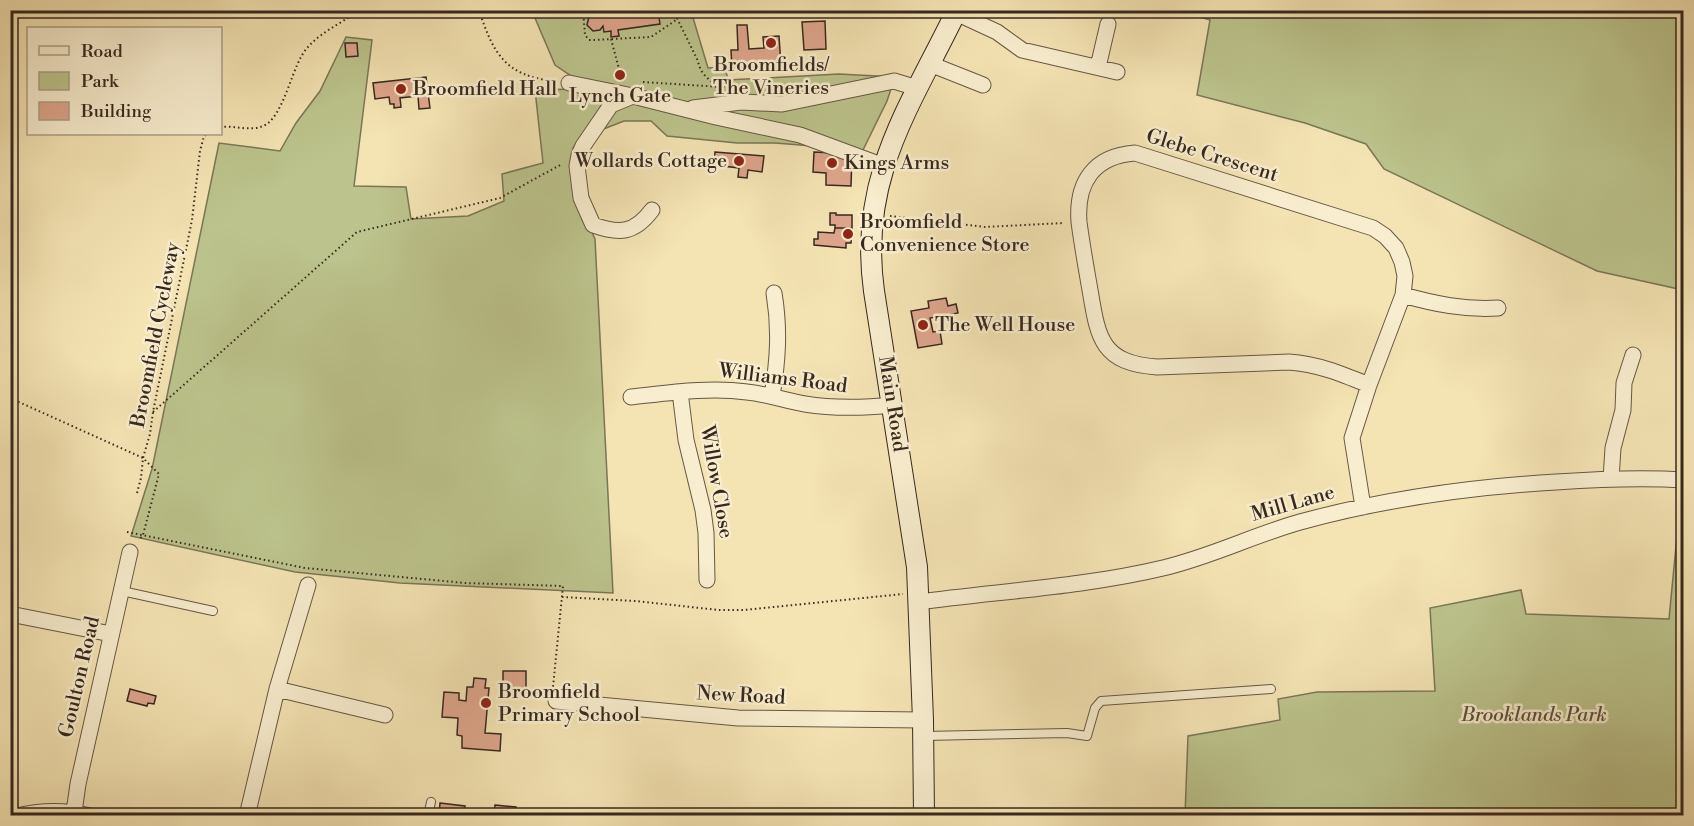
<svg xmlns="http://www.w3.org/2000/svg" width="1694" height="826" viewBox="0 0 1694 826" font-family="'Libre Bodoni',serif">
<rect width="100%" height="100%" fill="#f4e3b3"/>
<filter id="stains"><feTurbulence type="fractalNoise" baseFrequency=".00333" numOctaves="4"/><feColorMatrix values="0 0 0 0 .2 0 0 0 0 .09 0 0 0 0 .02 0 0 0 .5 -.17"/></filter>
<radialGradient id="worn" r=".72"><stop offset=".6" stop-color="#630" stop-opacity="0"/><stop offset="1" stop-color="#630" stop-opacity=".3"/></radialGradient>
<path fill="#bcc38c" stroke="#7a7656" stroke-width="1.5" d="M1199 10 1683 11V290L1597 271 1384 169 1366 144 1305 123 1197 95 1210 20 1197 16Z
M532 11H691L708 68 725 67 728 80 839 74 895 77 887 101 863 150 775 143H737L667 136 651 121H624L583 137 573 148 579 204 595 239 613 593 400 583 295 572 131 536 152 469 219 143 280 151 296 123 320 91 346 37 372 40 354 186 406 187 411 219 468 216 504 201 502 174 543 163 535 90 575 89 574 78 555 65Z
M1681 494H1684L1683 815H1185L1188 736 1280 720 1278 699 1317 692 1435 691 1430 608 1521 590 1526 614 1669 619Z"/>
<path fill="#dea58c" stroke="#37281f" stroke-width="1.5" d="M600 10H658L660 24 618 30 619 36 611 37V31L604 32 603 26 600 30 593 31 587 25 589 16 595 14 601 16Z
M825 21 826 49 804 50 802 22Z
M737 25H747L749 49 764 48 763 37 779 36 781 65 732 68 731 50H738Z
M345 43H357L358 56 346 57Z
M623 70 625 78 618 80 616 71Z
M426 77 430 108 419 109 418 96 400 98 401 107 394 108V104H390L389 97 375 99 373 83Z
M715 152 764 156 762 172 748 170 747 178 738 177 739 168 714 165Z
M814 152 852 154 851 186 826 185V173L813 172Z
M830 213H836V215H852V228H835V225H830Z
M835 228H852L851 243H846V248L814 245V239H818V232L834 233Z
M946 298 948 306 956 304 958 313 930 318 933 332 940 331 942 344 918 348 911 311 929 308 928 301Z
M503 671H526V691H513V687H503Z
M474 678 486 679 485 688H489L485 733 501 734 500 751 462 748V736L457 735 458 718 442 717 444 692 459 693V700L466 701 467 687H473Z
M130 689 156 696 154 704 148 703 147 706 127 701Z
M440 803 465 806 464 816H439Z
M495 805 516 807 515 816H494Z"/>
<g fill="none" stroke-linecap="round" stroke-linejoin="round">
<defs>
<path id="lane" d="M122 591 213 611
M925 736 1067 733 1087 736 1095 708 1101 701 1271 689
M10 803 18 815
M428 816 431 802"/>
<path id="street" d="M956 13 997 32 1022 50 1117 72
M930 64 983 85
M1098 67 1108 24
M569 83 633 96 716 117 800 135 884 166
M633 96 611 105 583 146 579 155 577 166 581 198 593 225C619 234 634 234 652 210
M693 108 741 102 782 104 894 81 917 88
M1403 295C1435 304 1464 310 1498 308
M680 392 686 440 703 510 706 533 707 580
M772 396C778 360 780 329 774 293
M631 397C669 393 708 387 747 392 767 394 786 401 805 404 835 409 863 408 893 405
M1611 479 1613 448 1623 410 1624 383 1633 355
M1363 507 1352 438 1369 385 1403 295 1405 276 1402 262 1396 248 1385 236 1373 228 1135 153C1094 156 1076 182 1079 222 1082 245 1086 267 1090 290 1098 338 1101 363 1157 367L1289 362C1318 364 1342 374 1369 385
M919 602C1000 591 1083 587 1163 568 1210 557 1254 535 1300 522 1384 499 1470 487 1556 482 1599 479 1641 477 1684 480
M10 614 111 634
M277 689 385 715
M556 701 738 718 923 720
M74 812 78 784 130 552
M17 816C41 810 66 810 90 816
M247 816 277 689 308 585"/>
<path id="secondary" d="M924 816 923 720 917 567 874 291C858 177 910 107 957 10"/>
</defs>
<use href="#lane" stroke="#665744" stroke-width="10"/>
<use href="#street" stroke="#665744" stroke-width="17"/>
<use href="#secondary" stroke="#37281f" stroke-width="22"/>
<path stroke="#37281f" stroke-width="2" stroke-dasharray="1.5 3" stroke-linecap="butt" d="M479 10C493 53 505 76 554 81
M583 10 585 35 589 40H593L651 37 676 20
M673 10 698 61C700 75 713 85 727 88
M611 39 622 80
M643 82 721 87
M220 127C235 125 253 133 267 124 283 112 291 75 301 57 311 38 334 27 351 16L356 10
M890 216 985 227 1064 223
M10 398 143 458 159 474 143 535 139 540
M153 412 357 232 500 198 562 164
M137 493 141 478 143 458 150 434 153 412 192 220 200 151 204 136 207 134
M127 532 305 568 465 583 563 586 553 687
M562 597 636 601 718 610H744L903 594"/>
<use href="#lane" stroke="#f8edce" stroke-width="8"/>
<use href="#street" stroke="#f8edce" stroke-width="15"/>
<use href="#secondary" stroke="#f8edce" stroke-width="20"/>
</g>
<g fill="#8f2418" stroke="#f8edce" stroke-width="2">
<circle cx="771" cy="43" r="6"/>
<circle cx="620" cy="75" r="6"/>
<circle cx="401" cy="89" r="6"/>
<circle cx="739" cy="161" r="6"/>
<circle cx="832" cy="163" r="6"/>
<circle cx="848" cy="234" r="6"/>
<circle cx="923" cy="325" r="6"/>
<circle cx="486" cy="703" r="6"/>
</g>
<g text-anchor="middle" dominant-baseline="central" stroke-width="5" stroke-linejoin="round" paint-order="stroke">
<g font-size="20" fill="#37281f" stroke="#f8edce" text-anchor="start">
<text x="771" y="65" text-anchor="middle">Broomfields/<tspan x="771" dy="23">The Vineries</tspan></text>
<text x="413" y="89">Broomfield Hall</text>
<text x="620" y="96" text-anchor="middle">Lynch Gate</text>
<text x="727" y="161" text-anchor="end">Wollards Cottage</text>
<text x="844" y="163">Kings Arms</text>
<text x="860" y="222">Broomfield<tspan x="860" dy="23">Convenience Store</tspan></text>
<text x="935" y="325">The Well House</text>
<text x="498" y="692">Broomfield<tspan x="498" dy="23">Primary School</tspan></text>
</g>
<g font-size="20" fill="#37281f" stroke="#f8edce">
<text transform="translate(1212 156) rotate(17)">Glebe Crescent</text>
<text transform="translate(156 335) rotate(-79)">Broomfield Cycleway</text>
<text transform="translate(783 379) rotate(7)">Williams Road</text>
<text transform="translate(892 404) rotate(81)">Main Road</text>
<text transform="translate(716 482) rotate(80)">Willow Close</text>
<text transform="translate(1293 504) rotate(-16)">Mill Lane</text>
<text transform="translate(80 677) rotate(-77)">Goulton Road</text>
<text transform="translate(741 696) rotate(3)">New Road</text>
</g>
<g font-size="20" font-style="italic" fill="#584f3a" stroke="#f8edce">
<text x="1534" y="715">Brooklands Park</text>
</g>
</g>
<rect width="1694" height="826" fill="none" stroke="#f4e3b3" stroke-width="36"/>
<rect x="12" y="12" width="1670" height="802" fill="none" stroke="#37281f" stroke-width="3"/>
<rect x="18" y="18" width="1658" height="790" fill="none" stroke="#37281f" stroke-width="1.5"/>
<rect x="27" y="27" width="195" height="108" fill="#f8edce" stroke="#ab9e88" stroke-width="1.5"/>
<rect x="39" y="46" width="30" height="9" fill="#f8edce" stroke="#ab9e88" stroke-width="1.5"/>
<text x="81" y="57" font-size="18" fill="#37281f">Road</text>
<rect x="39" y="72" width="30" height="18" fill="#bcc38c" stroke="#ab9e88" stroke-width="1.5"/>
<text x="81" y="87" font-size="18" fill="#37281f">Park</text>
<rect x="39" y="102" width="30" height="18" fill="#dea58c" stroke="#ab9e88" stroke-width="1.5"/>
<text x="81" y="117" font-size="18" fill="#37281f">Building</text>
<rect width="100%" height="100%" filter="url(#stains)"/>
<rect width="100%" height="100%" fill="url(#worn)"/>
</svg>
